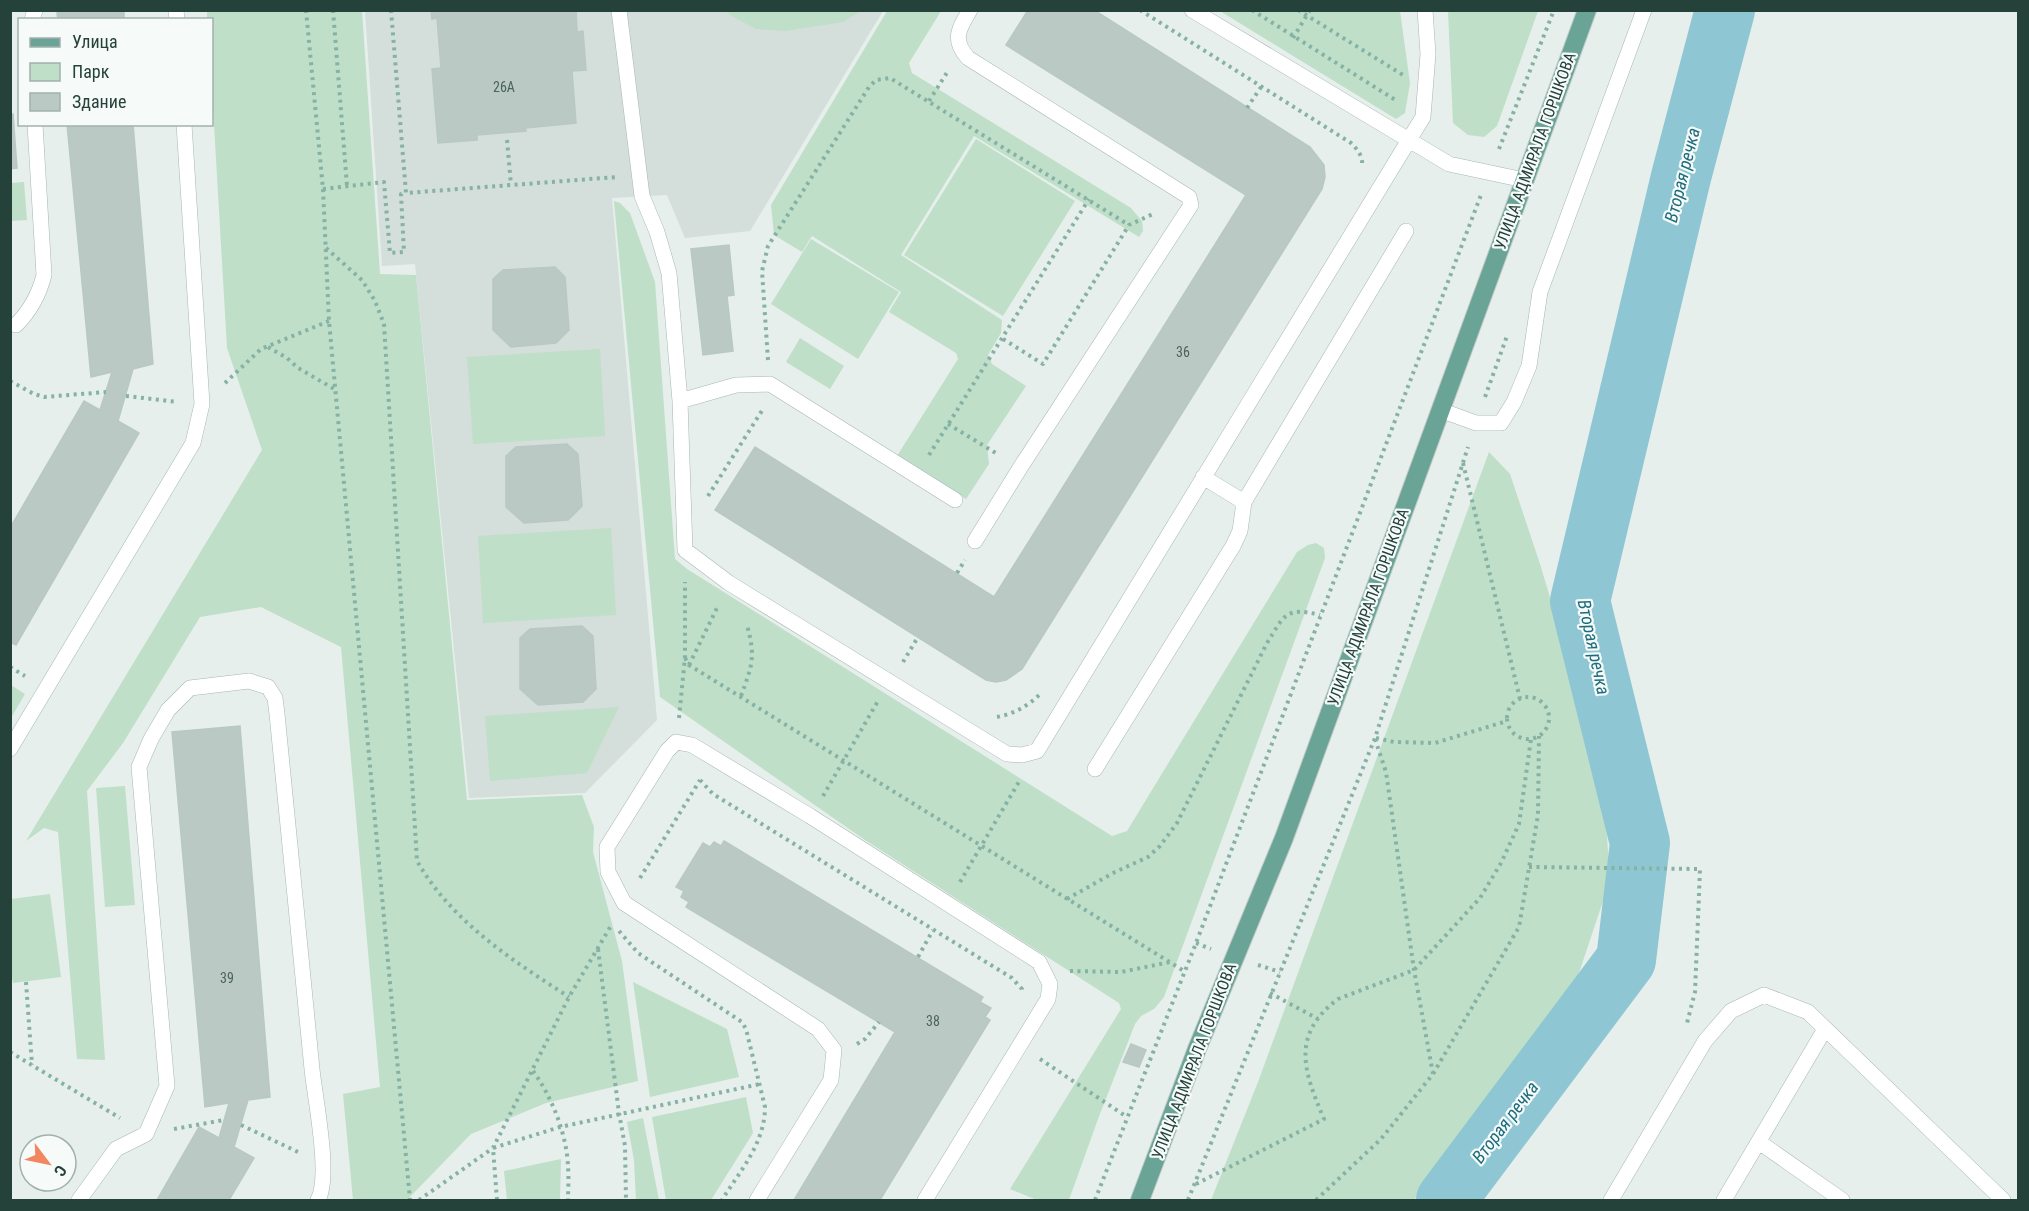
<svg xmlns="http://www.w3.org/2000/svg" width="2029" height="1211" viewBox="0 0 2029 1211" font-family="'Roboto Condensed',sans-serif">
<rect width="100%" height="100%" fill="#e6efeb"/>
<path fill="#d4deda" d="M365 11H883L750 231 685 238 667 195 612 198 657 720 585 793 469 798 415 264 382 266Z"/>
<path fill="#bfdfc8" d="M207 11H362L380 274 416 275 467 800 582 795 594 827 593 852 622 961 638 1081 546 1103 471 1134 407 1200H353L343 1094 380 1087 341 647 261 607 200 617 123 743 87 791 105 1060 77 1059 58 832 44 828 26 841 262 450 227 348 212 90V20L207 19Z
M727 11H861L843 22 785 31 756 29 730 15Z
M887 11H941L909 63 912 73 1131 208 1142 221 1143 231 1139 237 974 136 901 255 1002 320 1001 333 988 355 992 364 1026 386 987 445 989 464 966 499 897 456 958 359 956 353 889 312 901 292 812 236 802 252 774 235 771 205Z
M1220 11H1400L1410 83 1405 113 1396 119Z
M1448 11H1538L1497 126 1484 137 1468 135 1453 123Z
M976 139 1075 201 1003 316 904 255Z
M24 182 27 220 11 221V183Z
M614 201 620 203 630 213 655 282 675 559 687 569 1112 836 1127 831 1297 552 1308 545 1316 543 1324 548 1325 558 1164 997 1154 1009 1141 1016 1135 1024 1098 1119 1069 1200H1037L1010 1189 1121 1009 1119 1003 865 840 660 697Z
M811 239 899 292 858 359 771 304Z
M800 338 844 366 830 389 786 362Z
M600 349 605 436 473 444 467 357Z
M1489 452 1510 474 1540 564 1582 704 1605 809 1610 880 1576 982 1537 1049 1414 1200H1211L1258 1082Z
M611 528 616 615 483 623 478 536Z
M11 685 25 694 11 718Z
M619 707 587 773 490 781 485 716Z
M125 786 135 905 105 907 96 788Z
M50 894 61 977 13 983 10 965 11 899Z
M633 982 727 1029 739 1077 650 1097Z
M746 1097 753 1133 711 1200H666L652 1117Z
M643 1118 659 1200H636L634 1160 627 1122Z
M561 1159 560 1200H507L504 1171Z"/>
<g fill="none" stroke-linecap="round" stroke-linejoin="round">
<path stroke="#8ec7d3" stroke-width="60" d="M1446 1200 1626 960 1640 843 1580 601 1681 177 1725 10"/>
</g>
<path fill="#bbc9c4" stroke="#b8c8c2" stroke-width="1.5" d="M84 10H124V20H58L57 13Z
M431 10H576L577 32 583 31 586 70 572 71 576 123 525 128 526 131 477 135V140L438 143 432 69 441 68 437 18 432 19Z
M1028 10H1094L1310 147 1324 165 1325 177 1322 189 1022 669 1006 680 996 682 986 680 715 510 755 447 994 597 1246 195 1006 45Z
M10 114H13L17 168 10 169Z
M67 124H133L153 364 133 369 118 421 139 433 16 645 10 642V528L84 401 100 410 112 372 91 377Z
M729 245 734 295 727 296 733 351 703 355 691 249Z
M555 267 565 277 569 330 556 343 511 347 493 330V279L503 270Z
M567 444 578 454 582 506 568 520 524 523 506 507V456L516 447Z
M582 626 593 636 596 689 583 702 538 705 520 689V638L530 629Z
M240 726 270 1097 248 1100 234 1147 254 1158 229 1200H157L199 1127 219 1138 229 1103 205 1107 172 732Z
M724 841 983 997 980 1002 991 1008 985 1017 990 1020 880 1200H794L895 1032 686 907 689 902 681 897 684 891 676 887 703 843 710 847 714 842 721 846Z
M1131 1044 1146 1050 1139 1067 1123 1062Z"/>
<g fill="none" stroke-linecap="round" stroke-linejoin="round">
<defs>
<path id="lane" d="M176 10 177 20
M619 10 642 196 657 232 669 273 680 401 685 550 729 583 1007 754 1022 755 1037 751 1423 117 1428 54 1425 10
M970 10C958 30 952 40 968 58L1189 197 1191 205 1020 468 975 541
M1192 10 1449 164 1524 180
M32 20 35 10
M16 325C30 311 39 295 44 275L35 124
M680 401 736 385 770 384 955 500
M1440 410 1476 423H1501L1514 402 1529 366 1540 292 1644 10
M1244 502 1406 231
M10 749 193 443 202 404 184 124
M1095 769 1233 546 1240 531 1244 502 1203 477
M1759 1142 1842 1200
M79 1200 116 1149 146 1134 167 1086 139 767 151 739 168 710 190 688 249 681 268 687 275 698 277 714C289 832 300 951 312 1069 315 1099 331 1176 318 1200
M757 1200 831 1080 834 1050 818 1029 624 903 608 872 607 847 667 751 676 742 692 745 810 816 1039 962 1050 984 1048 999 925 1200
M1611 1200 1705 1041 1731 1011 1764 995 1808 1012 2003 1200
M1724 1200 1825 1029"/>
<path id="primary" d="M1140 1200 1197 1049 1284 838 1587 10"/>
</defs>
<use href="#lane" stroke="#a8b7b2" stroke-width="16"/>
<use href="#primary" stroke="#c2cac8" stroke-width="20"/>
<path stroke="#86b2a5" stroke-width="4" stroke-dasharray="3 4.5" stroke-linecap="butt" d="M306 10 323 189 329 321 410 1200
M333 10 347 186
M391 10 406 193 617 177
M1140 10 1351 143C1357 149 1363 156 1362 165
M1252 10 1397 101
M1298 10 1403 75
M1293 38 1310 10
M929 101 948 71
M1247 108 1261 87
M507 140 511 185
M1499 149 1554 10
M323 189 384 182 390 253 404 252 401 194 406 193
M326 248 362 280 375 301 384 324 417 861C452 922 512 960 569 997
M1003 339 1043 364 1129 225 1155 213
M268 347 287 358 298 368 336 390
M768 360 762 271 768 246 869 87 876 80 890 78 1129 225
M10 381 34 394 44 397 106 392
M225 383 261 349 329 321
M126 396 178 402
M1485 397 1507 336
M948 424 999 455
M929 455 1089 199
M1463 463 1520 699
M708 496 763 409
M957 573 965 560
M685 658 689 665 1184 971
M903 662 918 637
M689 665 718 606
M10 667 25 676
M741 696C752 665 756 658 747 625
M1507 718a21 21 0 1 1 42 0a21 21 0 1 1-42 0Z
M997 717C1014 714 1030 705 1042 692
M679 718 685 657V582
M1376 738 1394 742 1435 743 1507 721
M1375 739 1386 772 1414 970 1433 1074
M700 780 713 794 1012 978 1022 989V993
M823 796 878 701
M1529 867 1700 869 1695 992 1687 1023
M640 878 700 780
M960 882 1020 780
M1067 899 1115 872 1148 857 1160 846 1177 823 1267 643C1284 616 1285 606 1320 615
M619 931 638 953 742 1022 746 1029 765 1107C765 1143 740 1171 722 1200
M1196 943 1211 949
M598 949 619 1113 625 1146 626 1200
M918 957 933 930
M1258 965 1280 972
M1070 971 1121 972 1170 962
M26 982 32 1065
M1270 993 1318 1019
M857 1044 865 1039 879 1022
M10 1052 120 1118
M1040 1059 1127 1117
M533 1071C552 1097 567 1135 568 1167 569 1178 568 1190 568 1200
M241 1125 298 1152
M174 1129 224 1120
M1196 1184 1324 1119C1304 1072 1290 1035 1338 999L1414 970 1480 898 1501 863 1519 824 1531 739
M10 1200H11
M419 1200 493 1148 569 997 612 924
M497 1200 493 1148 560 1127 760 1084
M1095 1200 1196 943 1481 195
M1188 1200 1375 738 1468 447
M1316 1200 1381 1139 1433 1074 1519 927 1538 815 1539 736"/>
<use href="#lane" stroke="#fff" stroke-width="15"/>
<use href="#primary" stroke="#6aa496" stroke-width="18"/>
</g>
<g text-anchor="middle" dominant-baseline="central" stroke-width="4.5" stroke-linejoin="round" paint-order="stroke">
<g font-size="14" fill="#4a635c">
<text x="504" y="87">26А</text>
<text x="1183" y="352">36</text>
<text x="227" y="978">39</text>
<text x="933" y="1021">38</text>
</g>
<g font-size="16" fill="#24413a" stroke="#f6fbf9">
<text transform="translate(1535 151) rotate(-70)">УЛИЦА АДМИРАЛА ГОРШКОВА</text>
<text transform="translate(1368 607) rotate(-70)">УЛИЦА АДМИРАЛА ГОРШКОВА</text>
<text transform="translate(1194 1061) rotate(-69)">УЛИЦА АДМИРАЛА ГОРШКОВА</text>
</g>
<g font-size="18" font-style="italic" fill="#1d6c7e" stroke="#f6fbf9">
<text transform="translate(1682 175) rotate(-76)">Вторая речка</text>
<text transform="translate(1594 647) rotate(78)">Вторая речка</text>
<text transform="translate(1505 1122) rotate(-53)">Вторая речка</text>
</g>
</g>
<rect width="2029" height="1211" fill="none" stroke="#24413a" stroke-width="24"/>
<rect x="18" y="18" width="195" height="108" fill="#f6fbf9" stroke="#a2b1ad" stroke-width="1.5"/>
<rect x="30" y="38" width="30" height="9" fill="#6aa496" stroke="#a2b1ad" stroke-width="1.5"/>
<text x="72" y="48" font-size="18" fill="#24413a">Улица</text>
<rect x="30" y="63" width="30" height="18" fill="#bfdfc8" stroke="#a2b1ad" stroke-width="1.5"/>
<text x="72" y="78" font-size="18" fill="#24413a">Парк</text>
<rect x="30" y="93" width="30" height="18" fill="#bbc9c4" stroke="#a2b1ad" stroke-width="1.5"/>
<text x="72" y="108" font-size="18" fill="#24413a">Здание</text>
<g transform="translate(48 1163) rotate(122)"><circle r="28" fill="#f6fbf9" stroke="#a2b1ad" stroke-width="1.5"/>
<path d="M0-4.5L10 22L0 15L-10 22Z" fill="#f28661"/>
<text y="-9" font-size="16" font-weight="bold" text-anchor="middle" fill="#24413a">С</text>
</g>
</svg>
